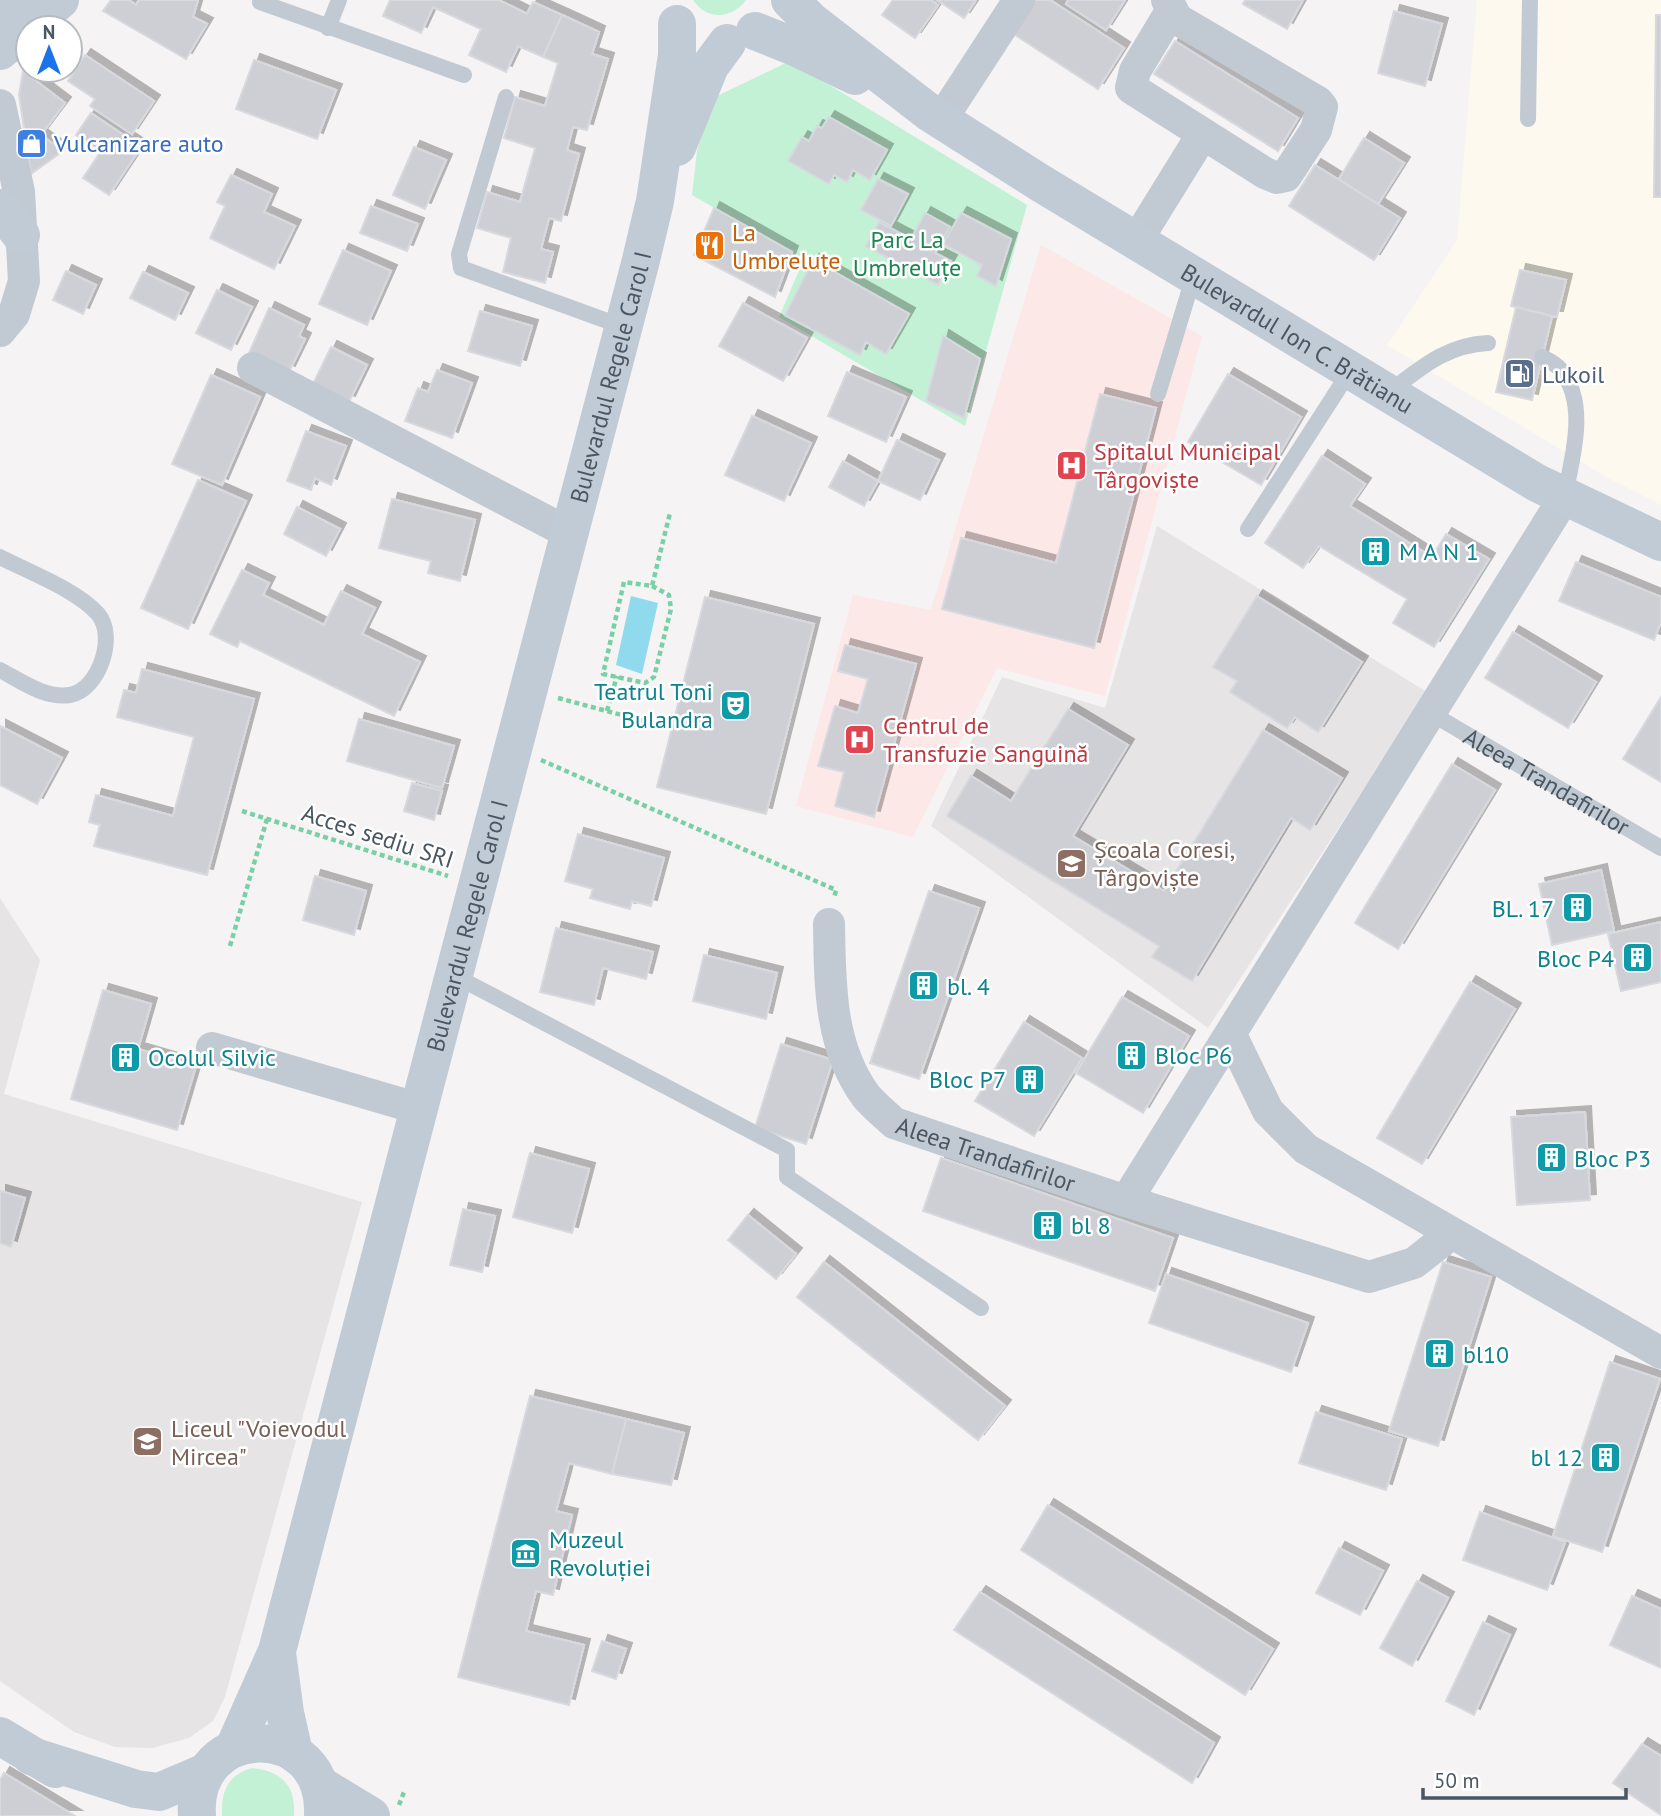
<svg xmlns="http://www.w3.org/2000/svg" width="1661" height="1816" viewBox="0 0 1661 1816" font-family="'PT Sans',sans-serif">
<defs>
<filter id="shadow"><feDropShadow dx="6" dy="-6" stdDeviation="0" flood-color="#0004"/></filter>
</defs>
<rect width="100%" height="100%" fill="#f5f3f3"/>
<path fill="#fdf9ef" d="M1477 0H1661V505L1608 478 1387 345 1457 240Z"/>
<path fill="#e6e4e5" d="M1157 526 1427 692 1208 1028 931 826 1002 677 1105 708Z
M0 898 40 960 4 1094 362 1202 225 1697 213 1721 189 1738 152 1748 115 1747 74 1732 0 1681Z"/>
<path fill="#fce8e6" d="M1041 245 1202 336 1105 696 997 668 913 837 796 806 853 595 931 610Z"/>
<path fill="#c3f1d5" d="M693 0H746C732 19 707 21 693 0Z
M790 61 1027 205 965 426 779 317 804 259 692 195 697 151 713 98Z
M252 1768C282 1771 296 1786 294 1816H222C221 1791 228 1775 252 1768Z"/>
<path fill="#90daee" d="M631 596 658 603 642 674 616 665Z"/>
<path fill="#cdcfd5" stroke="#d7d9de" stroke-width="2" filter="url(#shadow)" d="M111 0H129L136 5 139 0H198L193 17 207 24 186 59 103 11Z
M390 0H499L527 14 533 2 562 15 543 57 518 46 506 72 469 55 481 29 433 7 421 33 383 16Z
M893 0H931L938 5 915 38 882 15Z
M937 0H976L964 18Z
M1034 0H1050L1124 48 1098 89 1012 33Z
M1068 0H1125L1106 30 1066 4Z
M1245 0H1303L1287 29 1243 4Z
M1394 11 1442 24 1425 86 1378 73Z
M562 15 599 32 592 54 608 59 587 130 573 127 567 150 579 154 561 221 549 218 541 249 553 252 545 283 503 272 511 238 477 228 487 192 520 202 535 148 504 138 515 97 545 106 558 63 543 57Z
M1656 15H1661V197H1654Z
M1175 41 1298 118 1278 151 1154 74Z
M85 55 154 101 132 134 90 106 95 99 68 81Z
M254 60 336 90 317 139 236 109Z
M23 71 65 103 41 135 63 151 31 174 19 95Z
M91 113 141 147 109 195 83 178 101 151 76 135Z
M829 117 887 150 870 180 853 170 847 182 834 175 829 184 788 161 802 137 809 141 817 126 822 128Z
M1364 138 1404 163 1378 204 1339 179Z
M414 147 446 160 425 209 393 195Z
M1315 165 1400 218 1374 260 1289 206Z
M231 175 272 194 264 212 295 226 274 269 210 238 225 206 217 202Z
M878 179 908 194 891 226 861 210Z
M371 206 418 224 407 251 360 233Z
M714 208 792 252 775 297 694 255Z
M925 213 950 227 935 253 951 261 938 285 866 246 879 222 911 239Z
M961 213 1011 239 996 286 977 276 982 265 943 244Z
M343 250 391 271 367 325 319 304Z
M813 260 909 314 886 354 866 342 860 355 785 315Z
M1520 270 1566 280 1557 317 1511 306Z
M66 271 96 285 83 314 53 300Z
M143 272 188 293 175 320 130 298Z
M217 290 252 307 231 350 196 333Z
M743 303 807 338 783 381 719 346Z
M1516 307 1552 316 1532 400 1496 392Z
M269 308 304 325 299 336 305 339 289 372 249 353Z
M480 311 532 326 520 366 468 351Z
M943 336 980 359 964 418 926 401Z
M331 347 367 365 349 402 313 384Z
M437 370 472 383 452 438 405 421 418 388 428 392Z
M847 372 906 397 886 442 828 416Z
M1228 374 1301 417 1261 485 1188 442Z
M211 375 260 397 222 485 172 464Z
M1100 394 1156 408 1094 648 942 609 961 538 1056 563Z
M752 416 811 443 784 501 725 475Z
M306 431 346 446 331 485 315 478 311 490 287 481Z
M897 440 939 460 920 500 878 481Z
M1322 456 1365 484 1350 506 1432 557 1446 534 1489 559 1434 647 1393 623 1407 599 1319 546 1303 568 1265 543Z
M843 461 878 481 864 506 829 487Z
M198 480 246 501 188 629 141 608Z
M392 499 475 520 460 581 428 573 431 561 379 548Z
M297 507 340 529 326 556 284 534Z
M1576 562 1661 597V622L1654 640 1559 601Z
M242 570 269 583 263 595 324 625 341 591 375 608 362 634 420 662 394 716 240 641 237 647 210 634Z
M1257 596 1362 662 1318 732 1295 717 1287 728 1230 692 1237 681 1213 667Z
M705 597 814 624 766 814 657 787Z
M1513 632 1596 682 1568 728 1485 678Z
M845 645 916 664 874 817 835 806 844 772 818 766 835 706 858 713 868 679 838 671Z
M142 669 254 699 207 875 94 846 100 825 89 822 96 795 173 816 194 737 117 717 124 690 136 693Z
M1661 697V782L1623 759Z
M1068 709 1128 745 1073 836 1164 891 1263 730 1342 778 1310 830 1291 818 1192 981 1152 957 1159 946 947 816 971 776 1011 801Z
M359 719 454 746 442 788 347 761Z
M0 726 62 758 37 804 0 785Z
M1452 764 1495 790 1398 949 1355 923Z
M412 783 442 791 434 820 404 811Z
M578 834 664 858 651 906 632 901 630 909 590 898 593 889 565 881Z
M1601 870 1614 931 1552 945 1539 884Z
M315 876 366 891 354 935 303 920Z
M929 891 979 908 919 1079 870 1063Z
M1661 922V982L1621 991 1608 934Z
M556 928 653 952 646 979 603 968 594 1005 540 992Z
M704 955 777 973 766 1019 693 1001Z
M1470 982 1515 1009 1422 1164 1377 1138Z
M103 990 151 1004 138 1049 196 1066 177 1130 71 1099Z
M1122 997 1189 1036 1143 1113 1076 1073Z
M1024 1022 1082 1058 1034 1136 975 1101Z
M781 1044 833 1060 806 1144 755 1128Z
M1585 1112 1590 1200 1517 1205 1511 1117Z
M530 1153 589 1169 572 1233 513 1217Z
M941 1158 1173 1238 1155 1291 923 1211Z
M0 1191 25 1198 11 1247 0 1243Z
M463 1209 495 1216 482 1272 450 1265Z
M748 1215 796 1254 776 1279 728 1240Z
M824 1262 1005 1406 978 1440 797 1297Z
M1443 1262 1491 1277 1438 1446 1389 1431Z
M1166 1274 1308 1323 1291 1372 1149 1323Z
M1610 1362 1660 1379 1602 1552 1553 1536Z
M530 1396 626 1419 612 1474 569 1463 556 1511 572 1515 553 1595 536 1591 526 1631 584 1645 569 1705 458 1677Z
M1316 1412 1402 1439 1386 1490 1299 1463Z
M626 1419 684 1433 671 1485 612 1474Z
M1048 1505 1273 1649 1245 1695 1021 1550Z
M1480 1512 1565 1542 1547 1590 1463 1560Z
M1339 1548 1383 1571 1360 1615 1316 1593Z
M1417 1581 1448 1598 1412 1666 1380 1648Z
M980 1592 1214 1743 1192 1783 954 1630Z
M1632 1596 1661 1609V1668L1610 1645Z
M1483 1622 1510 1635 1474 1715 1446 1701Z
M602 1641 626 1649 616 1679 592 1671Z
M1642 1744 1661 1756V1815L1613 1783Z
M4 1773 75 1816H0V1780Z"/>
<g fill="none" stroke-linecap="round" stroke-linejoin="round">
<path stroke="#7ad0a6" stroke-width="4.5" stroke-dasharray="5 3.5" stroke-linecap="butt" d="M652 586 669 595 671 609 654 677 645 683 603 674 624 582 652 586 670 513
M558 698 659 725
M607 711 617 676
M541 760 836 890 834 898
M242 811 448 876
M230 946 267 819
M399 1805 404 1792"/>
<g stroke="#c1cad2" stroke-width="16">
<path d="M260 2 464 75"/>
<path d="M328 28 339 0"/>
<path d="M506 97 459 254 461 268 624 327"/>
<path d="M1528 119 1530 0"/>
<path d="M1542 357C1548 360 1556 364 1560 369 1589 403 1572 458 1565 495"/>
<path d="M1389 392C1421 368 1446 345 1488 343"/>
<path d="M1158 394 1194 275"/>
<path d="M1248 529 1350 371"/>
<path d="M0 557C29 572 77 590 98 614 117 636 99 690 70 695 45 699 21 681 0 670"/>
<path id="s1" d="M1432 714 1661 848"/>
<path d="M455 976 787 1150V1177L981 1308"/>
</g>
<g stroke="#c1cad2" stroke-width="32">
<path d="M1167 0 1177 19 1318 102 1322 107 1316 130 1286 176 1277 178 1265 173 1131 88 1135 71 1171 11"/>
<path d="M0 105 19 192 24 281 14 314 0 331"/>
<path d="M941 120 1019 0"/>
<path d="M1137 240 1202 135"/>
<path d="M253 368 571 534"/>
<path id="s2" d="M829 924C830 983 829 1046 866 1096 874 1106 885 1114 894 1123L1126 1201 1369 1277 1414 1263 1451 1234"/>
<path d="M1231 1035 1268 1111 1306 1149 1661 1353"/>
<path d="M212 1048 420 1109"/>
<path d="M1126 1201 1564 498"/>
</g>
<g stroke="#c1cbd6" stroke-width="38">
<path id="s3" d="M790 0 811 21 930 113 1042 184 1537 483 1661 542"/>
<path d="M0 16 17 0"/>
<path d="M755 31 795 47 855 76"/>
<path d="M0 51 60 0"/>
<path d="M677 147 710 66 727 43"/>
<path d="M0 208 21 235"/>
<path d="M277 1653 285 1713 294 1753"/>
<path d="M0 1736 55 1769"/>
<path id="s4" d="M234 1748 277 1651 641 260 655 201 677 55V24"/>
<path d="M31 1756 136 1789 159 1792 206 1772"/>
<path d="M320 1785 371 1816"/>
<path d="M197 1816C190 1721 328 1718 323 1816"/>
</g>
</g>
<defs>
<symbol id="shop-square" viewBox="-11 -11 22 22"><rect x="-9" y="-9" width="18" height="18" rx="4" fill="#3f7fe0" stroke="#fff"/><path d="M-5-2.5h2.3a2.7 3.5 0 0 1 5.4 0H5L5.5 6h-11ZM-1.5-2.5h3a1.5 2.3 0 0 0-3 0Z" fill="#fff"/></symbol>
<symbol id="restaurant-square" viewBox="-11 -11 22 22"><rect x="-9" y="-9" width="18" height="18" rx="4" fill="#e8710a" stroke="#fff"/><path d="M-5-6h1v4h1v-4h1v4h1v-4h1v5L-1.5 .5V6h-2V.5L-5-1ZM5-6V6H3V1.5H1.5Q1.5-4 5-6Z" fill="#fff"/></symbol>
<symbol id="fuel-square" viewBox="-11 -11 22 22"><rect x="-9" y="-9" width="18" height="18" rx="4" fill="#5c6f8a" stroke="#fff"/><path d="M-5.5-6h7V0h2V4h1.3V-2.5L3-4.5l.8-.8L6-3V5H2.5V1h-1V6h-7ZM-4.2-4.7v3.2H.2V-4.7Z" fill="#fff"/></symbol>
<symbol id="hospital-square" viewBox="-11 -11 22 22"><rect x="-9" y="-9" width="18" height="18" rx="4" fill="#e0444e" stroke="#fff"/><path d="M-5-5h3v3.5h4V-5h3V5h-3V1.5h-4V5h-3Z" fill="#fff"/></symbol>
<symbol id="building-square" viewBox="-11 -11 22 22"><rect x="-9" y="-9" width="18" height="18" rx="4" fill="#0f9aa8" stroke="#fff"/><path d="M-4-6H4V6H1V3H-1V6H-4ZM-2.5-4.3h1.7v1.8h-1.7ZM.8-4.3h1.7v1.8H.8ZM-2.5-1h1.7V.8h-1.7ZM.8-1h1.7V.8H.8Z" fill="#fff"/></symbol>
<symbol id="theatre-square" viewBox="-11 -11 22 22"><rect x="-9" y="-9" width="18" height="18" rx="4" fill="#0f9aa8" stroke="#fff"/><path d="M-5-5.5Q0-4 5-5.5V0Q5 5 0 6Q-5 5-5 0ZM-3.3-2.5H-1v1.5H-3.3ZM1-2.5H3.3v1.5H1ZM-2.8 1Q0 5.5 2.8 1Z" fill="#fff"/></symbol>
<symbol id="school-square" viewBox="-11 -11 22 22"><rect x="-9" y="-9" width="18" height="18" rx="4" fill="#8d6e63" stroke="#fff"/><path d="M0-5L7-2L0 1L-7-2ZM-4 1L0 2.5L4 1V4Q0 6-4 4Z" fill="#fff"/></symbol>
<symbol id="museum-square" viewBox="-11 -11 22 22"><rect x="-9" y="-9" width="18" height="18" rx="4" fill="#0f9aa8" stroke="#fff"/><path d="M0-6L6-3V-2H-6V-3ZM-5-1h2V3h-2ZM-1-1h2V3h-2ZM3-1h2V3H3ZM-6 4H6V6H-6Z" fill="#fff"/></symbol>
</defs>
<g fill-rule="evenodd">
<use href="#shop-square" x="14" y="126" width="35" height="35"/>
<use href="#restaurant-square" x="692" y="228" width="35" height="35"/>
<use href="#fuel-square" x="1502" y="356" width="35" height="35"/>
<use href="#hospital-square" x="1054" y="448" width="35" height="35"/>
<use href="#building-square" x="1358" y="534" width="35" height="35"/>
<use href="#theatre-square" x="718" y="688" width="35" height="35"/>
<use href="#hospital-square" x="842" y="722" width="35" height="35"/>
<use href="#school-square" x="1054" y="846" width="35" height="35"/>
<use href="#building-square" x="1560" y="890" width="35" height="35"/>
<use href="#building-square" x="1620" y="940" width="35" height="35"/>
<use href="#building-square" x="906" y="968" width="35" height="35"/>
<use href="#building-square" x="1114" y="1038" width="35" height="35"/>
<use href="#building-square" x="108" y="1040" width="35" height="35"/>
<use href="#building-square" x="1012" y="1062" width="35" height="35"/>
<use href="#building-square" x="1534" y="1140" width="35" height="35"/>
<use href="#building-square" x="1030" y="1208" width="35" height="35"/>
<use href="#building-square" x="1422" y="1336" width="35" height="35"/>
<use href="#school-square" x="130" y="1424" width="35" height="35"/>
<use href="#building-square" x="1588" y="1440" width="35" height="35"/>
<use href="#museum-square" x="508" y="1536" width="35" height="35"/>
</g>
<g text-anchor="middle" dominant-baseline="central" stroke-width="5" stroke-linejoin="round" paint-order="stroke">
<g font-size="24" fill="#366cbe" stroke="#fff" text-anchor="start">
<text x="54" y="143">Vulcanizare auto</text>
</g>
<g font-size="24" fill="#c56008" stroke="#fff" text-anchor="start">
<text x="732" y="232">La<tspan x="732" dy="28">Umbreluțe</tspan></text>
</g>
<g font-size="24" fill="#17864f" stroke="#fff">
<text x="907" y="239">Parc La<tspan x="907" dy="28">Umbreluțe</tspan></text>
</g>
<g font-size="24" fill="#4a5661" stroke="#fff">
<text stroke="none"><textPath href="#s3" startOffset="611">Bulevardul Ion C. Brătianu</textPath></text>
<text stroke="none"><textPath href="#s4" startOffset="1423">Bulevardul Regele Carol I</textPath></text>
<text stroke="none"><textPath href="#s1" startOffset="133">Aleea Trandafirilor</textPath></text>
<text transform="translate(378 836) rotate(18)">Acces sediu SRI</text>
<text stroke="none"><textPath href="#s4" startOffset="856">Bulevardul Regele Carol I</textPath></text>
<text stroke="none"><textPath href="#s2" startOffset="315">Aleea Trandafirilor</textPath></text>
</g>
<g font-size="24" fill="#4e5e75" stroke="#fff" text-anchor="start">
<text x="1542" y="374">Lukoil</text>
</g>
<g font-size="24" fill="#be3a42" stroke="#fff" text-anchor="start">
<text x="1094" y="451">Spitalul Municipal<tspan x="1094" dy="28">Târgoviște</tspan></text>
<text x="883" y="725">Centrul de<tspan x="883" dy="28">Transfuzie Sanguină</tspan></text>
</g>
<g font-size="24" fill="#0d838f" stroke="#fff" text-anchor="start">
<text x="1399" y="551">M A N 1</text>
<text x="713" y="691" text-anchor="end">Teatrul Toni<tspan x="713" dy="28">Bulandra</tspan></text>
<text x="1554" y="908" text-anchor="end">BL. 17</text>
<text x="1614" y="958" text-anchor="end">Bloc P4</text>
<text x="947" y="986">bl. 4</text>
<text x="1155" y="1055">Bloc P6</text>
<text x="148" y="1057">Ocolul Silvic</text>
<text x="1006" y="1079" text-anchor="end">Bloc P7</text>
<text x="1574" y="1158">Bloc P3</text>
<text x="1071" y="1225">bl 8</text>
<text x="1463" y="1354">bl10</text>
<text x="1583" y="1457" text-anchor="end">bl 12</text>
<text x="549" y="1539">Muzeul<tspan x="549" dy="28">Revoluției</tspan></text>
</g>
<g font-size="24" fill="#785e54" stroke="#fff" text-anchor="start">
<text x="1094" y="849">Școala Coresi,<tspan x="1094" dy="28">Târgoviște</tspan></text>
<text x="171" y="1428">Liceul "Voievodul<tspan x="171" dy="28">Mircea"</tspan></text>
</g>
</g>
<g transform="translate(49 49)"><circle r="33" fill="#ffffff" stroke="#b7bbc0" stroke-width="2"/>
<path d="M0-5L12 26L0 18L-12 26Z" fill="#1a73e8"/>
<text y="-10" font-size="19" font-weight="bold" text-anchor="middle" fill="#4a5661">N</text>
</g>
<path d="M1423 1788v10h203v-10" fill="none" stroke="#4a5661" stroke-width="3.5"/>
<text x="1434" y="1788" font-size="21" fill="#4a5661" stroke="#ffffff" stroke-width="5" paint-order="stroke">50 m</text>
</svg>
